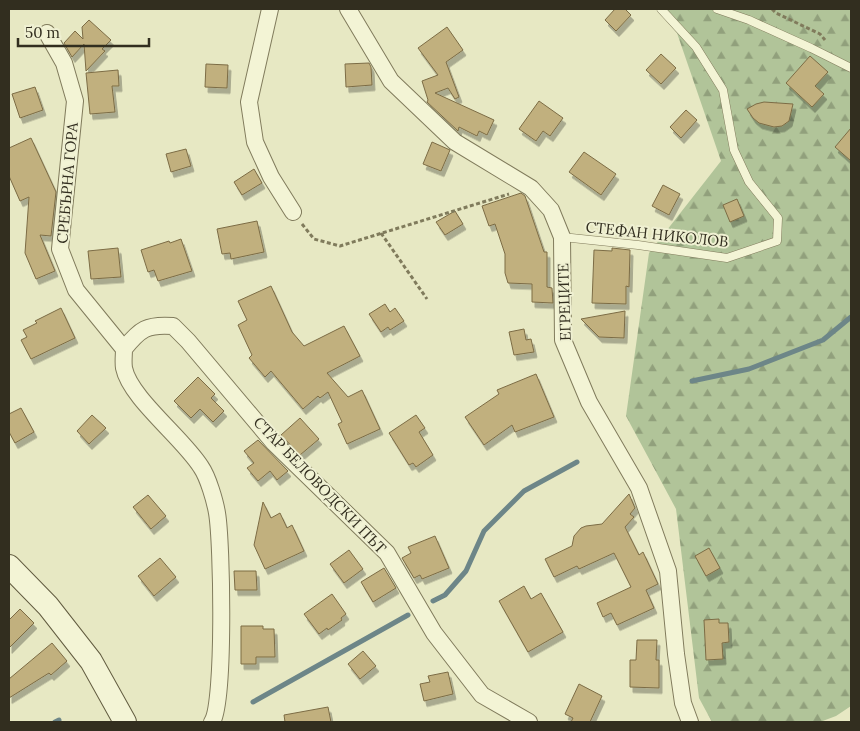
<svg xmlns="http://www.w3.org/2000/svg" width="860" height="731" viewBox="0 0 860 731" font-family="Lora,serif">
<defs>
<pattern id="forest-firs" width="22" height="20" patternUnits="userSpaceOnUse" patternTransform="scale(1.25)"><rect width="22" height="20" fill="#b1c499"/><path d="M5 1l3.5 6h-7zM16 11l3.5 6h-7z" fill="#91a07c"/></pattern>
<filter id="shadow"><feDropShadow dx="3" dy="5.5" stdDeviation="0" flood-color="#0004"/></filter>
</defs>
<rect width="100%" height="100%" fill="#e7e8c3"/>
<path fill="url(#forest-firs)" d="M656 9H851V706L836 716 820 722H712L699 698 676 509 626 416 649 253 721 161 677 33Z"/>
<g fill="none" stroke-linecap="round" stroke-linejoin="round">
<path stroke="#6d8688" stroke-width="5" d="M692 381 749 369 823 340 851 317
M433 601 445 595 466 571 484 531 524 491 577 462
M253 702 408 615
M55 722 59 720"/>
</g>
<path fill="#c1b07e" stroke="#7c6c45" filter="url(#shadow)" d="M615 9H625L631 15 616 31 605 20Z
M89 20 111 40 102 49 105 51 86 71 84 44 72 57 64 43 75 31 83 39 82 27Z
M447 27 463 50 446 62 459 97 455 99 448 88 435 93 494 120 487 135 479 131 477 136 459 127 458 131 427 102 428 100 422 81 438 75 418 48Z
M661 54 676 68 661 84 646 70Z
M810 56 828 72 815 86 824 94 812 107 786 83Z
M369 63 371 67 372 85 346 87 345 64Z
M206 64 228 65 227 88 205 87Z
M118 70 119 86H112L115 112 90 114 86 73Z
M35 87 43 110 20 118 12 94Z
M539 101 563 118 550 136 543 131 536 141 519 129Z
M764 102 793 104 789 121 782 126 774 127 759 123 753 118 747 109 756 104Z
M686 110 697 120 681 138 670 127Z
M851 128V161L835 147Z
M31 138 56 192 51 236 40 235 55 271 36 279 25 253 29 197 20 201 9 176V148Z
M432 142 450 150 441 171 423 164Z
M186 149 191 166 171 172 166 154Z
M584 152 616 174 601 195 569 172Z
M254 169 262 183 242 195 234 182Z
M663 185 680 194 669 215 652 206Z
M521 193 525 196 544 252H547V287L552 288 553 303 532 302V284L508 283 505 273V254L495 224 489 226 482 206Z
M737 199 744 216 730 222 723 205Z
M455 211 463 224 445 235 436 222Z
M257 221 264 252 231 259 230 253 222 254 217 229Z
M181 239 192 271 158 281 154 270 148 272 141 250 169 241 170 243Z
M118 248 121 277 91 279 88 251Z
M612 248 630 250 629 287 626 286V304L592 303 594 250 612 251Z
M271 286 292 332 304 346 344 326 360 356 327 373 348 397 362 390 380 429 347 444 338 424 342 422 328 392 320 398 318 396 303 409 271 371 265 377 249 358 252 355 238 325 247 320 238 301Z
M385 304 390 312 395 308 404 321 390 330 388 327 381 332 369 314Z
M61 308 75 338 31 359 21 340 27 337 23 330 37 323 35 321Z
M625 311 624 338 599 337 581 319Z
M524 329 526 340 531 339 534 352 514 355 509 332Z
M536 374 554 417 515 432 512 425 484 445 465 417 499 394 497 390Z
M198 377 215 394 211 398 224 411 213 422 200 409 191 418 174 401Z
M21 408 34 432 15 443 9 432V414Z
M92 415 106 428 89 444 77 431Z
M416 415 425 428 419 432 433 455 416 467 413 463 409 465 389 433Z
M300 418 319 439 300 455 281 435Z
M258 440 288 471 277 480 270 471 258 481 247 468 254 463 244 451Z
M629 494 635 508 630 514 634 517 625 527 639 555 643 552 658 584 646 590 654 608 617 625 611 613 603 617 597 603 631 587 614 553 579 569 577 566 554 577 545 559 572 546 574 536 581 528 586 526 602 524Z
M148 495 166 516 151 529 133 507Z
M263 502 271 518 280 513 287 528 292 525 304 551 265 569 254 545Z
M435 536 449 568 422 579 420 575 414 578 402 558 411 553 408 547Z
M709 548 720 568 706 576 695 556Z
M349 550 363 569 344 583 330 564Z
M160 558 176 577 154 596 138 576Z
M384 568 396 588 373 602 361 582Z
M234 571H256L257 590H235Z
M524 586 531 599 541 593 563 632 528 652 499 601Z
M332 594 346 614 341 618 342 620 328 630 327 628 319 634 304 614Z
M20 609 34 623 9 648V620Z
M719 619V623H728L729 642 722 643 723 659 706 660 704 620Z
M241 626H263V629H274L275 657H256V664H241Z
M637 640H657L656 660H659V688L630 687V660H636Z
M52 643 67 661 51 675 49 673 9 698V679Z
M363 651 376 666 360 679 348 664Z
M448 672 453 694 424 701 420 684 430 682 428 676Z
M579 684 602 696 590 722H571L573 718 565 714Z
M328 707 331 722H285L284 715Z"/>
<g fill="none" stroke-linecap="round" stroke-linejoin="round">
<defs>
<path id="lane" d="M717 9 749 20 811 48 851 68
M562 237 638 245 727 258 777 241 778 218 749 182 734 150 723 90 696 47 661 9"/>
<path id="street" d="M270 9 249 102 255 142 271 177 293 212
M348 9 391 81 455 142 531 188 551 210 562 237 563 340 589 402 639 488 668 571 676 654 683 703 690 722
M47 33 64 63 75 101 60 249 76 290 124 349
M212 722C225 703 222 542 217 513 215 501 208 477 201 467 183 438 130 398 124 368 123 362 124 355 124 349 140 329 147 324 173 326L188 341 274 443 387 553 434 633 482 695 529 722"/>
<path id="secondary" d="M9 566 48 606 91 661 125 722"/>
</defs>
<use href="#lane" stroke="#807b5c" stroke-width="9"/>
<use href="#street" stroke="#807b5c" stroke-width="18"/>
<use href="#secondary" stroke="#625c40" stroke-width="24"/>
<path stroke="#807b5c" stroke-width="3" stroke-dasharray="4 2.5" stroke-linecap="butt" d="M772 9 776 13 820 34 825 40
M302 224 314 239 340 246 509 194
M381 233 427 299"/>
<use href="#lane" stroke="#f3f4d5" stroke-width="8"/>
<use href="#street" stroke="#f3f4d5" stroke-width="16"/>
<use href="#secondary" stroke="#f3f4d5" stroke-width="22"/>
</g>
<g text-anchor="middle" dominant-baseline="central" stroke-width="4" stroke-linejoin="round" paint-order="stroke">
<g font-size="15" fill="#322e1f" stroke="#eff0d2">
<text transform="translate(67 183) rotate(-85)">СРЕБЪРНА ГОРА</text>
<text transform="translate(657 234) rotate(6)">СТЕФАН НИКОЛОВ</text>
<text transform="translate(564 302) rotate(-92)">ЕГРЕЦИТЕ</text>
<text transform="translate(320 485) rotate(46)">СТАР БЕЛОВОДСКИ ПЪТ</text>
</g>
</g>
<rect width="860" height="731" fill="none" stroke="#322e1f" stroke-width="20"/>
<path d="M18 38v8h131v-8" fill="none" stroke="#322e1f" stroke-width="2.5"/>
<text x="25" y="38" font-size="15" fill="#322e1f" stroke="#eff0d2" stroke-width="4" paint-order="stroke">50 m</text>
</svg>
